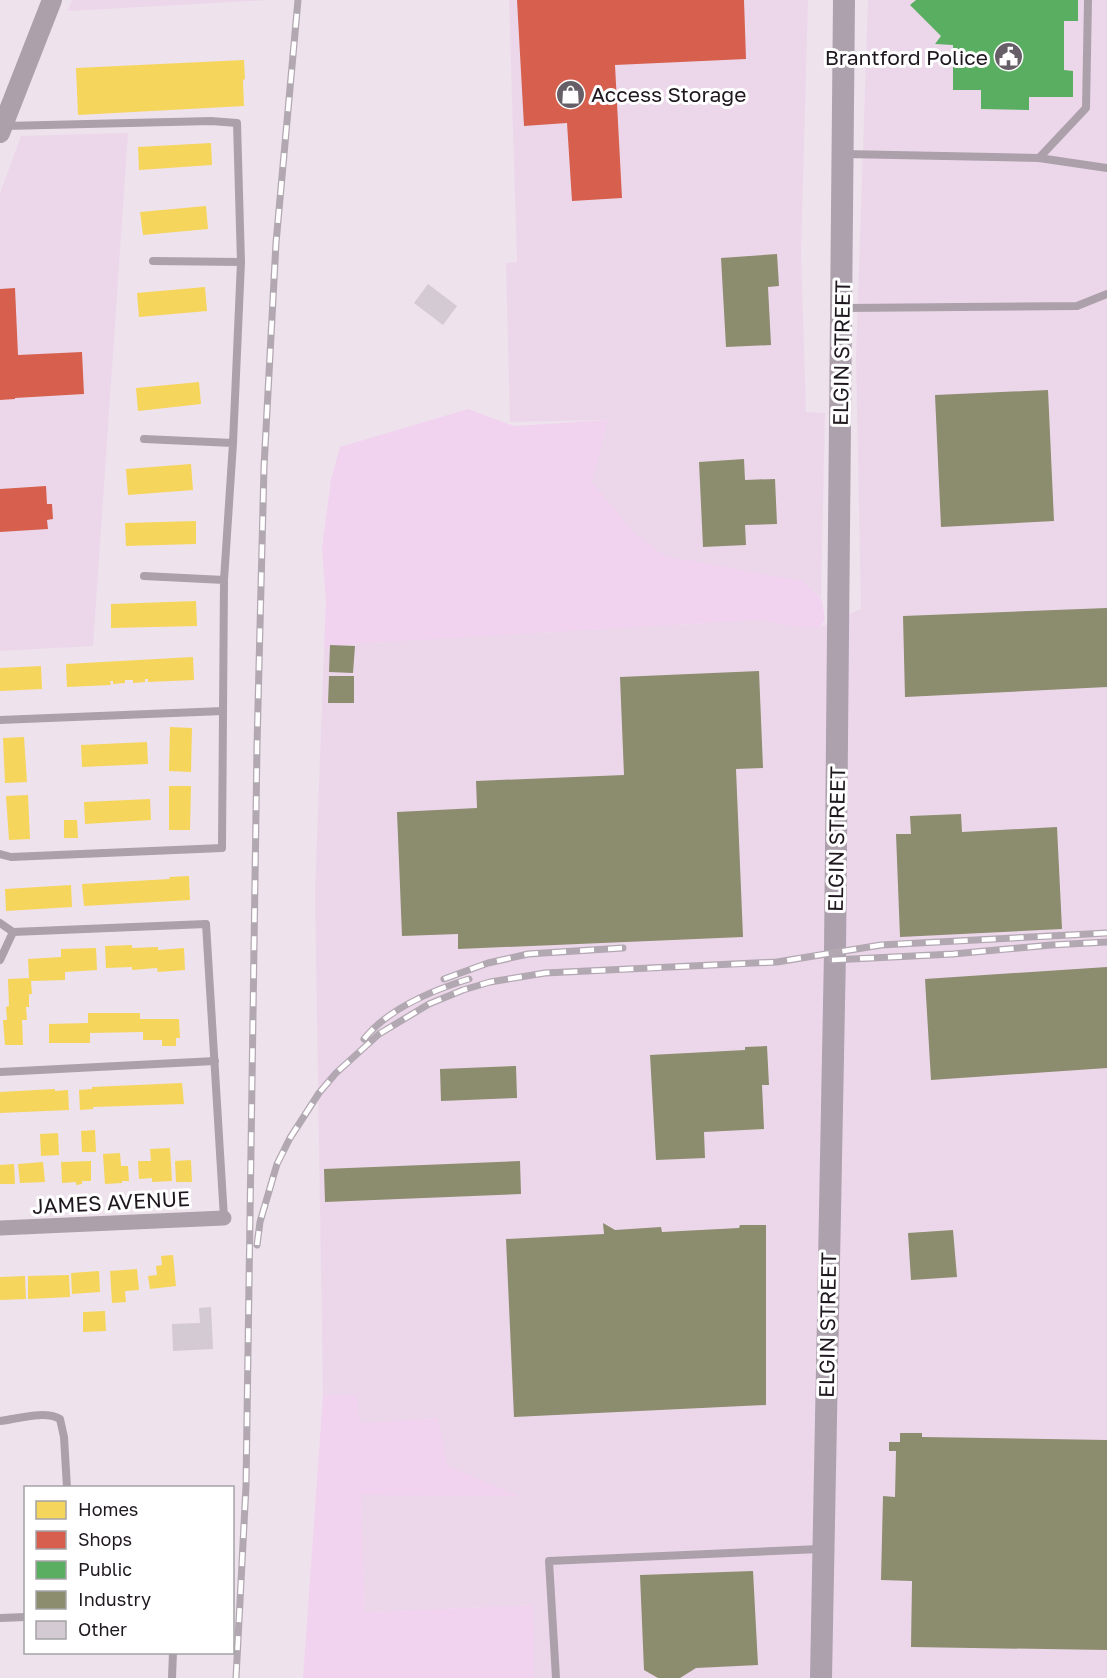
<svg xmlns="http://www.w3.org/2000/svg" width="1107" height="1678" viewBox="0 0 1107 1678" font-family="'Golos Text',sans-serif">
<rect width="100%" height="100%" fill="#eee2ed"/>
<path fill="#ecd7ea" d="M72 0H268L68 11Z
M509 0H808L801 253 806 412 825 413 821 598 804 581 666 556 637 536 592 482 608 420 510 422 506 263 517 262Z
M868 0H1107V1678H534L532 1605 365 1612 361 1495H518L448 1466 438 1418 360 1423 357 1395H323L315 892 324 649 352 644 759 620 798 627H820L861 609 856 356Z
M128 133 93 646 0 651V193L21 136Z"/>
<path fill="#f1d3ef" d="M468 409 514 426 608 420 592 482 637 536 666 556 804 581 822 600 825 620 820 627H798L759 620 352 644 324 649 326 601 322 548 331 480 340 447Z
M323 1395H357L360 1423 438 1418 448 1466 520 1496 361 1495 365 1612 533 1605 534 1678H303Z"/>
<path fill="#f6d55c" d="M244 60 245 79 243 80 244 106 78 115 76 68Z
M211 143 212 165 139 170 138 147Z
M206 206 208 229 143 235 140 212Z
M205 287 207 311 139 317 137 293Z
M199 382 201 404 138 411 136 388Z
M191 464 193 490 128 495 126 469Z
M196 521V544L126 546 125 523Z
M196 601 197 626 111 628V604Z
M193 657 194 680 148 682V679H145V682L133 683V680H125V683L113 684V681H110L111 685 67 687 66 664Z
M41 666 42 689 0 691V668Z
M170 727 192 728 191 772 169 771Z
M24 737 27 782 5 783 3 738Z
M147 742 148 764 82 767 81 745Z
M169 786H191L190 830H169Z
M28 795 30 839 9 840 6 796Z
M150 799 151 820 85 824 84 802Z
M64 820H77L78 838H64Z
M189 876 190 900 84 906 82 884 170 879 169 877Z
M71 885 72 907 6 911 5 889Z
M132 945V948L158 947V950L184 948 185 970 158 972 157 968 132 970V967L106 968 105 946Z
M96 948 97 970 65 972V980L31 981 32 994H29V1007H26L27 1020H22L23 1045H5L3 1020H7L6 1007 9 1006 8 979 29 978 28 959 61 957V949Z
M88 1013H140V1019H179L180 1038H176V1046H162V1040H143V1032L90 1033V1043H49V1024L88 1023Z
M182 1083 184 1104 93 1107V1109L80 1110 79 1090 92 1089V1087Z
M55 1089V1091L68 1090 69 1110 0 1113V1092Z
M95 1130 96 1152H82L81 1131Z
M58 1133 59 1155 41 1156 40 1134Z
M170 1148 172 1181 152 1182V1178L139 1179 138 1161H151L150 1149Z
M120 1153 121 1166H128L129 1181H122V1183L105 1184 103 1154Z
M191 1160 192 1182H176L175 1161Z
M91 1161V1181H82V1184L76 1185V1182L62 1183 61 1162Z
M43 1162 45 1182 20 1183 18 1164Z
M14 1164 15 1184H0V1165Z
M173 1255 176 1286 150 1289 148 1276 157 1275 156 1266 162 1265 161 1256Z
M137 1269 139 1290 125 1291 126 1302 112 1303 110 1271Z
M99 1271 100 1292 72 1294 71 1273Z
M69 1275 70 1297 28 1299V1276Z
M25 1276 26 1299 0 1300V1277Z
M105 1311 106 1331 83 1332V1312Z"/>
<path fill="#d6604d" d="M517 0H744L746 59 615 65 622 198 572 201 567 123 524 126Z
M15 288 18 355 82 352 84 394 15 398V399L0 400V289Z
M46 486 47 504H52L53 519 47 520 48 529 0 532V489Z"/>
<path fill="#5aae61" d="M916 0H1078V21H1064V70L1073 71V97H1029V110L981 109V90H953V45L935 44 941 36 910 5Z"/>
<path fill="#8c8c6e" d="M777 254 779 286 768 287 771 345 726 347 721 258Z
M1048 390 1054 521 941 527 935 395Z
M744 459 745 480 775 479 777 524 745 525 746 545 703 547 699 462Z
M1107 608V687L905 697 903 616Z
M330 645 355 646 353 673 329 672Z
M759 671 763 768 736 769 743 937 458 949V934L402 936 397 812 477 808 476 781 624 775 620 677Z
M329 676H354V703H328Z
M961 814 962 832 1057 827 1062 929 900 937 896 834H911L910 816Z
M1107 967V1068L931 1080 925 979Z
M767 1046 769 1085H762L764 1129 704 1132 705 1158 656 1160 650 1055 745 1050V1047Z
M516 1066 517 1098 441 1101 440 1069Z
M520 1161 521 1194 325 1202 324 1169Z
M603 1223 615 1230 661 1227 662 1232 739 1228 740 1225H766V1405L514 1417 506 1239 604 1234Z
M953 1230 957 1277 911 1280 908 1233Z
M900 1433H922V1437L1107 1440V1650L911 1647 912 1581 881 1580 883 1496 895 1497 896 1451H889V1442H900Z
M753 1571 758 1665 696 1668 680 1678H658L644 1670 640 1575Z"/>
<path fill="#d3cad3" d="M428 284 457 306 443 325 414 303Z
M211 1307 213 1349 173 1351 172 1324 200 1323 199 1308Z"/>
<g fill="none" stroke-linecap="round" stroke-linejoin="round">
<path stroke="#aca1ab" stroke-width="8" d="M845 154 1039 158 1107 168
M1039 158 1086 108 1088 0
M153 261 241 262
M844 308 1077 306 1107 294
M144 439 233 443
M144 576 224 580
M0 720 223 711
M0 854 11 857 222 848 224 580 233 443 241 262 237 123 211 121 5 126
M0 923 13 932 206 924 224 1218
M0 960 13 932
M0 1072 215 1061
M0 1421C18 1419 44 1410 60 1419L64 1437 67 1488
M0 1618 26 1617
M172 1678 173 1652
M556 1678 549 1561 820 1549"/>
<path stroke="#aca1ab" stroke-width="15" d="M0 1228 224 1218"/>
<path stroke="#aca1ab" stroke-width="20" d="M0 133 52 0"/>
<path stroke="#aca1ac" stroke-width="22" d="M821 1678 835 952 844 0"/>
<defs>
<path id="rail" d="M832 960 953 954 1051 945 1107 942
M444 979 488 963 528 954 623 948
M364 1039C388 1009 433 990 469 979
M257 1245 260 1222 277 1164 290 1138 319 1093 336 1073 379 1034 429 1004 463 990 490 982 545 973 777 962 881 945 1107 933
M236 1678 246 1486 257 746 264 467 276 243 298 0"/>
</defs>
<use href="#rail" stroke="#b2a8b1" stroke-width="7"/>
<use href="#rail" stroke="#fff" stroke-width="4.5" stroke-dasharray="14" stroke-linecap="butt"/>
</g>
<defs>
<symbol id="civic-disc" viewBox="-11 -11 22 22"><circle r="9.5" fill="#675f67" stroke="#fff"/><path d="M-.6-6.5H3V-4.5H.6V-3L4-1V1h2V6H-6V1h2V-1L-.6-3ZM-1.2 2.5V6h2.4V2.5Z" fill="#fff"/></symbol>
<symbol id="shop-disc" viewBox="-11 -11 22 22"><circle r="9.5" fill="#675f67" stroke="#fff"/><path d="M-5-2.5h2.3a2.7 3.5 0 0 1 5.4 0H5L5.5 6h-11ZM-1.5-2.5h3a1.5 2.3 0 0 0-3 0Z" fill="#fff"/></symbol>
</defs>
<g fill-rule="evenodd">
<use href="#civic-disc" x="992" y="40" width="33" height="33"/>
<use href="#shop-disc" x="554" y="78" width="33" height="33"/>
</g>
<g text-anchor="middle" dominant-baseline="central" stroke-width="6" stroke-linejoin="round" paint-order="stroke">
<g font-size="21" fill="#1f181f" stroke="#fff" text-anchor="end">
<text x="988" y="57">Brantford Police</text>
<text x="591" y="94" text-anchor="start">Access Storage</text>
</g>
<g font-size="21" fill="#1f181f" stroke="#fff">
<text transform="translate(841 353) rotate(-89)">ELGIN STREET</text>
<text transform="translate(836 839) rotate(-89)">ELGIN STREET</text>
<text transform="translate(111 1202) rotate(-3)">JAMES AVENUE</text>
<text transform="translate(827 1325) rotate(-89)">ELGIN STREET</text>
</g>
</g>
<rect x="24" y="1486" width="210" height="168" fill="#ffffff" stroke="#a5a3a5" stroke-width="1.5"/>
<rect x="36" y="1501" width="30" height="18" fill="#f6d55c" stroke="#a5a3a5" stroke-width="1.5"/>
<text x="78" y="1516" font-size="18" fill="#1f181f">Homes</text>
<rect x="36" y="1531" width="30" height="18" fill="#d6604d" stroke="#a5a3a5" stroke-width="1.5"/>
<text x="78" y="1546" font-size="18" fill="#1f181f">Shops</text>
<rect x="36" y="1561" width="30" height="18" fill="#5aae61" stroke="#a5a3a5" stroke-width="1.5"/>
<text x="78" y="1576" font-size="18" fill="#1f181f">Public</text>
<rect x="36" y="1591" width="30" height="18" fill="#8c8c6e" stroke="#a5a3a5" stroke-width="1.5"/>
<text x="78" y="1606" font-size="18" fill="#1f181f">Industry</text>
<rect x="36" y="1621" width="30" height="18" fill="#d3cad3" stroke="#a5a3a5" stroke-width="1.5"/>
<text x="78" y="1636" font-size="18" fill="#1f181f">Other</text>
</svg>
